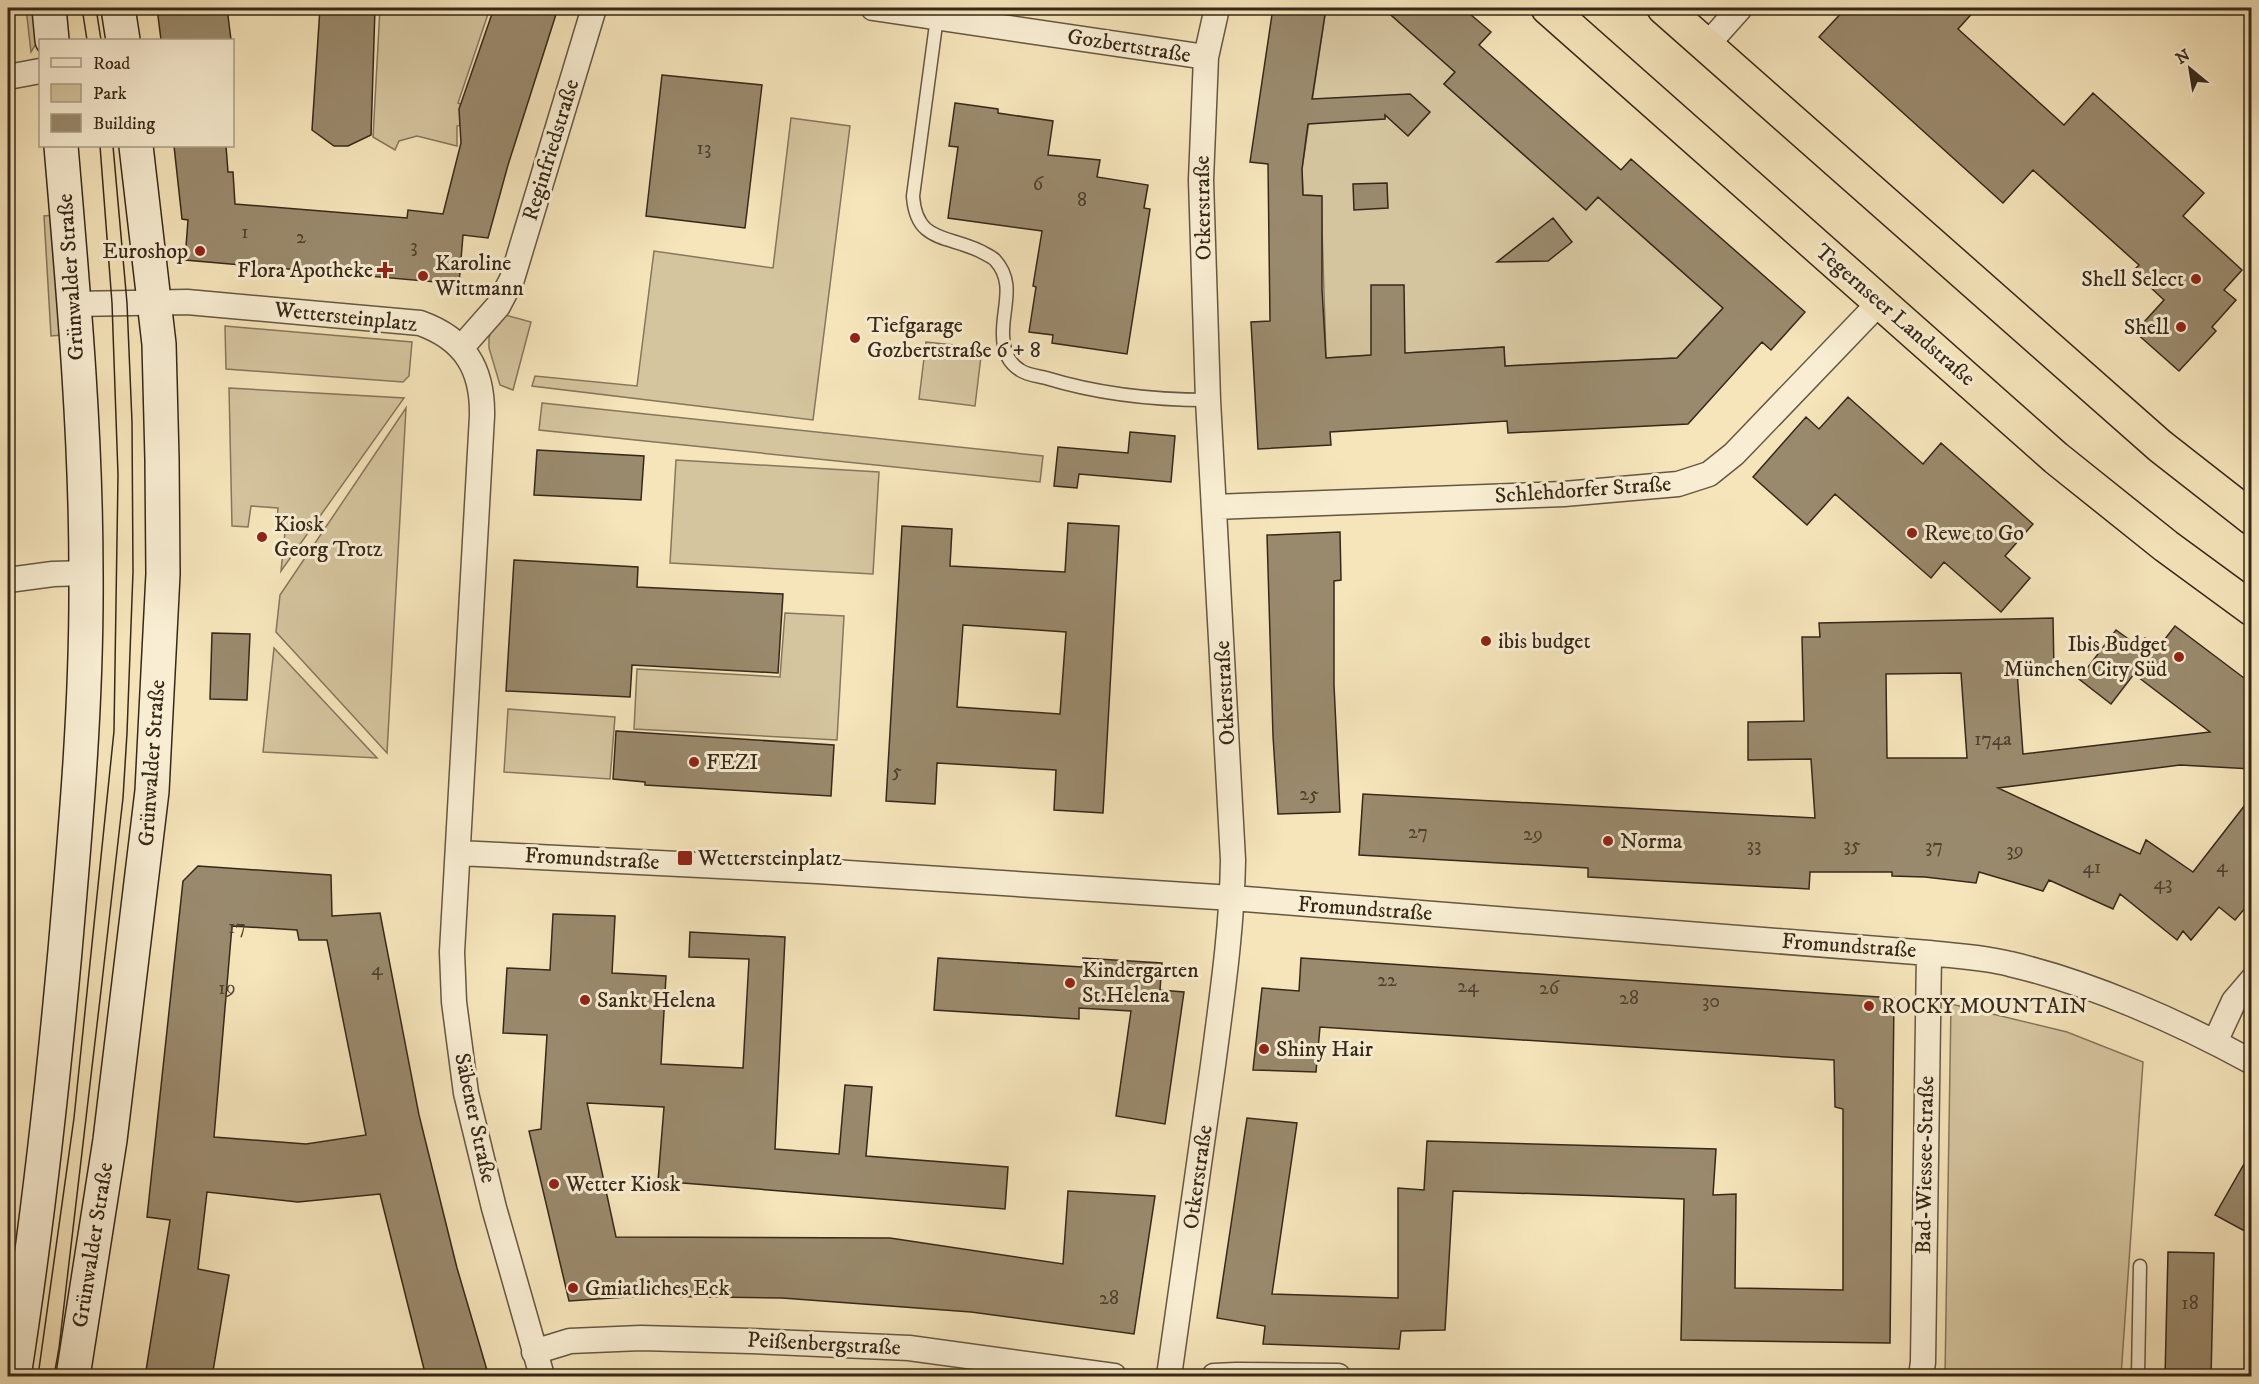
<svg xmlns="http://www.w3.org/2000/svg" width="2259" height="1384" viewBox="0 0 2259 1384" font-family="'IM FELL DW Pica',serif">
<rect width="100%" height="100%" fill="#f6e5bb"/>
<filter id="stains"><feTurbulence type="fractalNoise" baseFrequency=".00333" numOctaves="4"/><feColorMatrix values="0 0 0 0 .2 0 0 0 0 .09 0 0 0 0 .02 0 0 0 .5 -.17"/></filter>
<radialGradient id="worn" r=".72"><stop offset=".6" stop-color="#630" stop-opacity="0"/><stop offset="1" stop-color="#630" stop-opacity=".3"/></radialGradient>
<path fill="#d5c59f" stroke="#86765c" stroke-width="1.5" d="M26 8H38L37 42 31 52Z
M380 8H490L458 103 469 107 464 124 457 126V146L417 136 399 141 395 150 373 137Z
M1326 8H1383L1455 72 1444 84 1586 210 1598 197 1723 308 1677 358 1505 366 1504 347 1326 358 1321 196 1303 195 1302 169Z
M791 118 850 126 813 420 532 386 535 376 637 386 654 251 773 268Z
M54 215 62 335 51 336 44 216Z
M505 315 531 322 513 390 500 385 489 348V338L491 330Z
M225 326 412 342 409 376 403 382 226 369Z
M926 342 982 348 975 406 919 399Z
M229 388 404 398 281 571 285 532 276 530 278 508 251 506 248 527 232 526Z
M542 403 1043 456 1040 482 539 430Z
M406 408 387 753 276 632 280 595Z
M676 460 879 472 873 574 670 563Z
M785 613 844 616 837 740 634 729 637 669 780 677Z
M274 648 377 758 263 752Z
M508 709 615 717 610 779 504 772Z
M1951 1004 2067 1032 2143 1062 2121 1376H1945Z"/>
<path fill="#9a8a6d" stroke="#362819" stroke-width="1.5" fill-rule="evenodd" d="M157 8H227L231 40H161Z
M320 8H375L371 135 348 146H334L312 130Z
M494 8H558L508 165 488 238 463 235 459 284 185 260 188 220 182 219 174 146H226L228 172H233L235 204 407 218 408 210 443 214 461 143 459 109Z
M1273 8H1326L1312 99 1410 94 1430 112 1408 136 1385 115V119L1308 124 1302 169 1303 195 1322 196V289L1326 358 1371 355V285H1404L1405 353 1504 347 1505 366 1677 358 1723 308 1598 197 1586 210 1550 178 1444 84 1455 72 1383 8H1463L1491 32 1479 45 1513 75 1621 170 1631 159 1805 312 1771 350 1762 342 1688 424 1508 433 1507 421 1330 432 1331 445 1258 449 1251 322 1270 321 1268 164 1250 162Z
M1846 8H1977L1958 29 2064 125 2093 93 2204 193 2183 216 2242 270 2224 290 2236 300 2212 327 2216 331 2179 371 2135 332 2164 300 2133 271 2139 265 2033 170 2003 203 1819 37Z
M662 75 762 85 745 228 646 216Z
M955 103 998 109V113L1053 121 1048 155 1100 160 1097 177 1148 185 1144 208 1150 209 1127 354 1052 343 1053 335 1029 332 1036 287 1033 286 1042 231 948 218 958 147 949 146Z
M1387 183 1388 208 1354 210 1353 184Z
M1553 218 1572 242 1548 261 1497 262Z
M1848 397 1923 464 1941 443 2033 524 2005 556 2030 578 2001 612 1944 562 1931 578 1835 494 1807 525 1753 477 1806 417 1819 429Z
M1130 432 1175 436 1171 482 1079 474 1077 488 1054 486 1058 447 1128 453Z
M537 450 644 456 641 500 534 495Z
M1068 523 1119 526 1103 813 1054 810 1056 770 937 763 935 804 886 801 902 526 952 529 950 566 1065 572ZM963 625 1066 632 1060 714 957 707Z
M1340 532 1341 580 1334 581V685L1340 812 1278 814 1273 736 1267 535Z
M514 560 638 567 637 587 783 594 778 673 632 665 630 697 506 691Z
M2053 618 2054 671H2017L2023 754 2210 732 2134 674 2111 704 2079 679 2116 630 2138 646 2145 638 2158 648 2175 626 2252 684V769L2180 765 1998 788 2140 854 2146 840 2193 872 2252 796V900L2235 920 2219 907 2191 940 2183 931 2177 940 2120 894 2113 909 2049 880 2043 891 1979 872 1976 883 1925 877 1892 876V872H1810L1809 889 1588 877V868L1359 855 1363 794 1815 818 1811 759 1748 760V722L1804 721 1802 637H1820L1819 623ZM1961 673 1967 758H1887L1886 674Z
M212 633 250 634 247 700 210 699Z
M616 731 834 745 831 796 645 785V782L613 779Z
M198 866 331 875 332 916 380 913 419 1115 457 1268 489 1377H426L380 1194 298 1202 207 1192 198 1269 229 1275 212 1377H145L170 1220 147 1217 183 881ZM232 926 297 930 299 940H327L366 1135 306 1144 214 1137Z
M553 914 615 916 612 973 666 976 661 1064 743 1068 749 959 689 957 690 932 785 937 775 1149 839 1154 845 1085 872 1087 866 1156 1008 1167 1005 1209 658 1181 664 1107 587 1103 616 1237 890 1238 1063 1264 1068 1191 1155 1196 1134 1334 971 1312 782 1298 642 1296 569 1301 529 1131 541 1129 547 1035 503 1033 507 968 550 970Z
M938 958 1082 967 1083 958 1162 963 1160 990 1184 992 1165 1124 1116 1116 1131 1011 1079 1008V1019L934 1010Z
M1301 958 1894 998 1890 1343 1681 1340 1684 1199 1605 1196 1453 1191 1445 1330 1401 1331 1399 1349 1263 1344 1265 1326 1217 1318 1247 1118 1297 1123 1272 1294 1398 1298V1188L1424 1190 1427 1141 1716 1149 1713 1195 1736 1194 1735 1288 1843 1290V1109L1835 1107 1834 1060 1320 1027 1316 1072 1253 1070 1262 988 1299 991Z
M2252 1150V1235L2215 1215Z
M2168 1252 2214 1253 2211 1377H2165Z"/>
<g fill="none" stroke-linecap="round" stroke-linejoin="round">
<defs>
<path id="service" d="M937 17 913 196C916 242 946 235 980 251 985 254 991 256 995 260 1016 283 1002 308 1003 335 1003 348 1007 362 1020 370 1027 375 1038 376 1046 378 1098 394 1154 400 1208 400
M2138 1376 2140 1266"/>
<path id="minor" d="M873 8 1206 57
M1707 45 1740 8
M8 77 40 71
M74 304 187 302 420 323C465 339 483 369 482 416L452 952 454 1002 466 1093 494 1208 542 1376
M461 348 498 306 512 279 594 8
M1214 507 1564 494 1678 484 1709 474 1734 454 1880 302
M8 580 53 574 86 573
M458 853 817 871 1232 898 1929 953C1955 956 1984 957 2010 964 2091 983 2179 1022 2252 1062
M2215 1042 2234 1001 2252 980
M534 1352 570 1341 641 1338 751 1341 909 1348 1114 1376
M1169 1376C1183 1272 1199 1169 1213 1065 1222 996 1232 929 1233 860L1208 400 1201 180 1206 57 1217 8
M1214 1376 1236 1375 1338 1376
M1921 1376 1923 1362 1929 953"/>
<path id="secondary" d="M49 8 52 40
M118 8 123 40
M14 1376C36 1235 52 1094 65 951 76 825 87 700 86 573 86 431 73 288 61 146
M73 1376 110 1140 152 791 163 574 162 459 159 344 136 146"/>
<path id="trunk" d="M1548 8 2056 458 2166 546 2252 609
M1664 8 2160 446 2252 518"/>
</defs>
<use href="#service" stroke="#665742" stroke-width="15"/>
<use href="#minor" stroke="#665742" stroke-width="27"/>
<use href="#secondary" stroke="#362819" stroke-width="36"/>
<use href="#trunk" stroke="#362819" stroke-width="36"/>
<use href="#service" stroke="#f9eed3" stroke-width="12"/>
<use href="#minor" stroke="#f9eed3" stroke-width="24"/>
<use href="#secondary" stroke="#f9eed3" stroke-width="33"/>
<use href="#trunk" stroke="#f6e5bb" stroke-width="33"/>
<path stroke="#362819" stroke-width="1.5" d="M82 8 87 40
M96 8 101 40
M38 1376 74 1118 114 731 118 475 112 303 100 146
M54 1376 59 1348 102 982 123 798 127 733 133 572 132 422 127 303 113 146"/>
</g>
<g fill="#8f2418" stroke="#f9eed3" stroke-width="2">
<circle cx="200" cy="251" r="6"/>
<path d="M382 261h6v6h6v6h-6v6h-6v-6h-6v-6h6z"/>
<circle cx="423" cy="276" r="6"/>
<circle cx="2196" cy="279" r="6"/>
<circle cx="2181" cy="327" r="6"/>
<circle cx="855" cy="338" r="6"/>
<circle cx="1912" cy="533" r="6"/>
<circle cx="262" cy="537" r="6"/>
<circle cx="1486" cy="641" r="6"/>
<circle cx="2179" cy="657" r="6"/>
<circle cx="694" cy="762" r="6"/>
<circle cx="1608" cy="841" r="6"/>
<rect x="677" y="850" width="16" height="16" rx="3"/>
<circle cx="1070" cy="983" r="6"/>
<circle cx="585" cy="1000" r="6"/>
<circle cx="1869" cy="1006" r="6"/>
<circle cx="1264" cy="1049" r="6"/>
<circle cx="554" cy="1184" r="6"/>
<circle cx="573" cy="1288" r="6"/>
</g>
<g text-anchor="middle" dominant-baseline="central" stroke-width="6" stroke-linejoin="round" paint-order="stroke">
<g font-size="20" fill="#4f402e">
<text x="704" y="148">13</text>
<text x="1038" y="184">6</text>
<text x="1082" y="200">8</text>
<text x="245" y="232">1</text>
<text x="301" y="237">2</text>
<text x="414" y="246">3</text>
<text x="1993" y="739">174a</text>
<text x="897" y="771">5</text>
<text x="1309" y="794">25</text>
<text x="1418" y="832">27</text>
<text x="1533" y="834">29</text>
<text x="1754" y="845">33</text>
<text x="1852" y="845">35</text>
<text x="1934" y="846">37</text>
<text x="2015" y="850">39</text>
<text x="2222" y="866">4</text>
<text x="2092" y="867">41</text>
<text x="2163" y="883">43</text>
<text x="237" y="927">17</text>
<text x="377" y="969">4</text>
<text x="1387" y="980">22</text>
<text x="1468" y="986">24</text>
<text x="227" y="988">19</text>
<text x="1549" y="988">26</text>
<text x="1629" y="998">28</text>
<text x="1711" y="1001">30</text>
<text x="1109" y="1298">28</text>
<text x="2190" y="1303">18</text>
</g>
<g font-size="22" fill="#362819" stroke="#f9eed3">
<text transform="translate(1129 46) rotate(9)">Gozbertstraße</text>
<text transform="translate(551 150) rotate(-73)">Reginfriedstraße</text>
<text transform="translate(1203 208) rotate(-91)">Otkerstraße</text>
<text transform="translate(71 277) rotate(-94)">Grünwalder Straße</text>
<text transform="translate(1895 315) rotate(41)">Tegernseer Landstraße</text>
<text transform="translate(346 317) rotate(6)">Wettersteinplatz</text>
<text transform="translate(1583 490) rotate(-4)">Schlehdorfer Straße</text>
<text transform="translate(1225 693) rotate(-93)">Otkerstraße</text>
<text transform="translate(152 763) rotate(-86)">Grünwalder Straße</text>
<text transform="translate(592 859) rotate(3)">Fromundstraße</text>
<text transform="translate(1365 909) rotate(4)">Fromundstraße</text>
<text transform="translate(1849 946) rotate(4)">Fromundstraße</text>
<text transform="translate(475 1118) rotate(78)">Säbener Straße</text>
<text transform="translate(1925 1165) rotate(-89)">Bad-Wiessee-Straße</text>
<text transform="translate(1198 1177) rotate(-82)">Otkerstraße</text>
<text transform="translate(93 1245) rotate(-81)">Grünwalder Straße</text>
<text transform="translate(824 1344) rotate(3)">Peißenbergstraße</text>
</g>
<g font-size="22" fill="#362819" stroke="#f9eed3" text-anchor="start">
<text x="188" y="251" text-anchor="end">Euroshop</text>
<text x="435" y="263">Karoline<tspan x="435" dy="25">Wittmann</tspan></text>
<text x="373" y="270" text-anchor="end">Flora Apotheke</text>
<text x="2184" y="279" text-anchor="end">Shell Select</text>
<text x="867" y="325">Tiefgarage<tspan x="867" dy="25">Gozbertstraße 6 + 8</tspan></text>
<text x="2169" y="327" text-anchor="end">Shell</text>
<text x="274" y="524">Kiosk<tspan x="274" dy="25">Georg Trotz</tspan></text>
<text x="1924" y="533">Rewe to Go</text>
<text x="1498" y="641">ibis budget</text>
<text x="2167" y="644" text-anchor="end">Ibis Budget<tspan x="2167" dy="25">München City Süd</tspan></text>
<text x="706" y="762">FEZI</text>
<text x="1620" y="841">Norma</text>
<text x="698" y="858">Wettersteinplatz</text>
<text x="1082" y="970">Kindergarten<tspan x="1082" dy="25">St.Helena</tspan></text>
<text x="597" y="1000">Sankt Helena</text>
<text x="1881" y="1006">ROCKY MOUNTAIN</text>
<text x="1276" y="1049">Shiny Hair</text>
<text x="566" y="1184">Wetter Kiosk</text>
<text x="585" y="1288">Gmiatliches Eck</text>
</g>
</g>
<rect width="2259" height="1384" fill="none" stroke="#f6e5bb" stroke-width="30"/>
<rect x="9" y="9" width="2241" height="1366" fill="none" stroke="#362819" stroke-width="3"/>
<rect x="15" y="15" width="2229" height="1354" fill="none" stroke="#362819" stroke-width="1.5"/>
<rect x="39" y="39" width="195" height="108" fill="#f9eed3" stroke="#ab9f89" stroke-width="1.5"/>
<rect x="51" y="58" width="30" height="9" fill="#f9eed3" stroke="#ab9f89" stroke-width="1.5"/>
<text x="93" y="69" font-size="18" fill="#362819">Road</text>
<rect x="51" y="84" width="30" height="18" fill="#d5c59f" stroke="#ab9f89" stroke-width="1.5"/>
<text x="93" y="99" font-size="18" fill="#362819">Park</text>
<rect x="51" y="114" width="30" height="18" fill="#9a8a6d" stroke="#ab9f89" stroke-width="1.5"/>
<text x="93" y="129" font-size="18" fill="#362819">Building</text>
<g transform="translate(2190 69) rotate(330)" stroke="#f9eed3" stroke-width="4.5" paint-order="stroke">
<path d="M0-4.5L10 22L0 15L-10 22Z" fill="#362819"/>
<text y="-9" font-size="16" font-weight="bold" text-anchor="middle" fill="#362819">N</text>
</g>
<rect width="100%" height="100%" filter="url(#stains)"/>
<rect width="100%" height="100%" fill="url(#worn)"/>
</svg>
